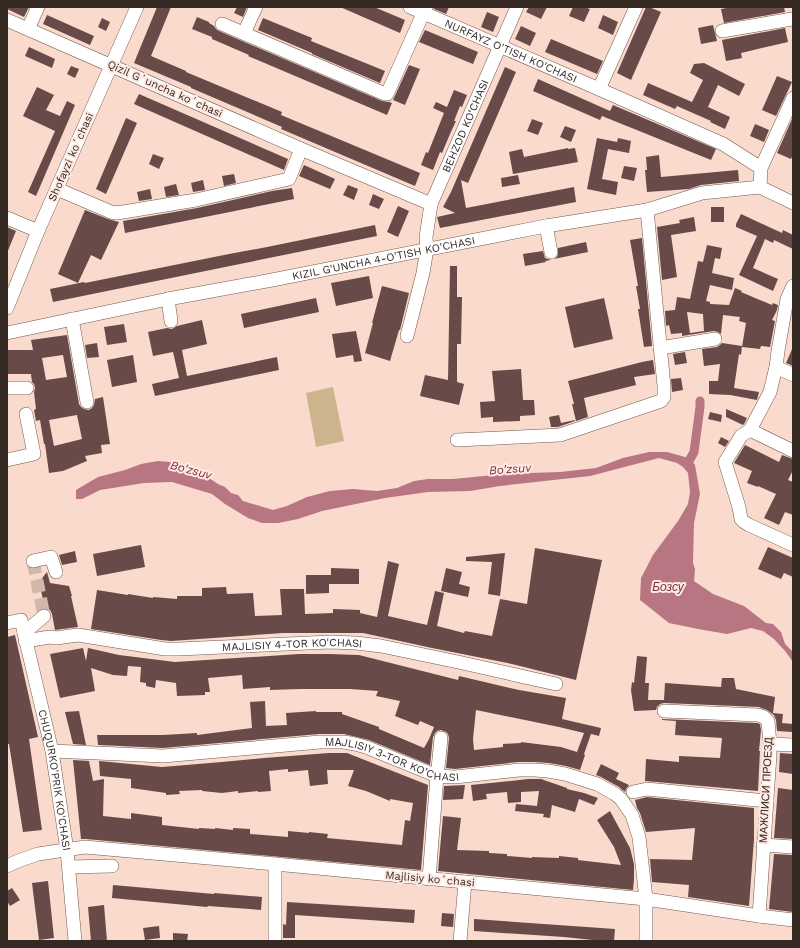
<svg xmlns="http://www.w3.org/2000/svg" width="800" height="948" viewBox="0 0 800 948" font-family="'Work Sans',sans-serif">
<rect width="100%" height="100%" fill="#fadacd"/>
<path fill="#ccb58c" d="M333 387 344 441 316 447 306 393Z"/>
<path fill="#b77682" d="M649 452H667L685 457 691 460 695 465 700 494 694 523 693 563 695 569 694 581 713 594 744 606 766 623 773 624 781 632 785 644 793 652V662L785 651 774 639 763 631 751 628 727 634 698 629 669 623 640 600 641 578 653 555 678 521 688 504 690 492 688 473 683 467 677 463 659 458 590 476 500 486 470 491 428 492 385 498 322 511 298 519 278 523H262L248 518 225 504 212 494 172 482 144 483 100 490 82 499H76V490L98 477 125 470 141 464 158 461 170 462 187 470 203 474 218 484 225 487 231 493 238 495 243 501 273 510 287 506 307 497 330 491 353 489 377 491 397 488 414 481 428 479H453L504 474 560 472 596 468 623 458Z"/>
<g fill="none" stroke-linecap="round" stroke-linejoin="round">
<path stroke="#b77682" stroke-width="9" d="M688 463 694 452 700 407V401"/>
</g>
<path fill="#684b48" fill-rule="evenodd" d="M7 7H29L24 17 7 9Z
M157 7H171L151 56 186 71V72L282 112 281 115 420 173 415 186 281 129 282 127 191 88V87L134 63Z
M237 7H247L243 17 234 13Z
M340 7H374L405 20 400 33Z
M434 7H449L446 14 434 9Z
M529 7H547L541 19 526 12Z
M573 7H584L590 9 584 22 569 16Z
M646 7H649L661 12 631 80 617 73Z
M732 7H784L785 12 724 23 721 9Z
M487 12 499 17 493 32 481 27Z
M47 15 94 36 90 45 43 24Z
M603 15 618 22 613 35 598 28Z
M197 17 209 22V23L214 26 216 29 219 31 382 101 389 102 392 103 387 115 248 56 249 55 212 39V37L192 29Z
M102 18 110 22 106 31 98 27Z
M263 18 312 38 311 41 385 71 380 83 312 54V53L258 30Z
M713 25 717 41 701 44 698 28Z
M521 26 536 33 530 46 515 39Z
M785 28 788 42 741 53 742 58 726 61 722 40Z
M425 30 478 52 473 64 419 42Z
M551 39 603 61 597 74 545 52Z
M29 47 55 59 52 68 25 56Z
M704 63 745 84 739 96 718 85 708 107 730 117 725 129 710 122 711 121 677 106 675 109 643 95 648 83 692 102 703 80 690 73 694 64Z
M409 65 420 69 405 105 393 100Z
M71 66 79 69 75 78 67 74Z
M505 67 516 72 468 183 461 180 466 208 574 187 576 202 440 228 437 217 455 213 443 207 451 192Z
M777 76 792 82 776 116 762 110Z
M538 79 610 111 613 105 716 149 711 160 602 116 600 120 533 91Z
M37 87 54 95 46 110 60 116 67 101 75 105 36 196 28 192 55 131 23 116Z
M454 90 467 95 462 107 460 106 454 121H456L450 134 442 153 440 152 433 170 421 165 426 152 428 153 444 113 433 108 436 102 447 107Z
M139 94 288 159 284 170 134 104Z
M793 117V155L791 159 777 153Z
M126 118 137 123 106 194 96 189Z
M532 119 543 123 538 135 527 131Z
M755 124 769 130 764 142 750 136Z
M565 126 576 130 571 142 560 137Z
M597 138 617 142 618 138 631 141 629 153 608 149 602 179 618 182 616 195 587 189Z
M568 148V149L575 148 578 162 513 174 509 152 522 149 524 157Z
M153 154 164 158 159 169 149 164Z
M659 155 661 177 738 170 739 181 701 185 689 189 647 192 645 170H647L646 157Z
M304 165 335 179 330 189 299 176Z
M624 166 637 168 634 181 621 178Z
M234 174 236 183 224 186 222 176Z
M518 175 520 184 502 187 501 178Z
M203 180 205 190 193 192 191 183Z
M176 184 179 195 166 197 164 187Z
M348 185 358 189 354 200 343 195Z
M292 188 294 199 125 233 123 221 197 208 272 191Z
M150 189 152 199 139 201 137 192Z
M373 194 384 199 379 209 369 205Z
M398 206 409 211 398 237 387 232Z
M711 207H724V222H711Z
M85 210 108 219 119 222 101 260 91 255 78 283 58 274Z
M741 214 782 233 783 230 793 235V249L774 240 773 243 765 239 753 268 778 279 773 291 739 275 757 236 736 227V224Z
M694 217 696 231 671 235 677 277 662 280 657 227 680 223 679 220Z
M375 225 377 236 53 302 50 289 84 282 85 283 229 254 267 247Z
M7 227 16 231 7 253Z
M642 238 652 346 644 347 638 309H640L636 286H638L630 240Z
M586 242 588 252 554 259 556 258 558 255V248Z
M707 245 722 248 720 259 715 258 712 273 734 278 732 290 710 285 706 301 710 302V304L729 305 735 288 742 291 741 292 772 305 773 303 778 305 777 310 772 320 775 321 770 347 761 346 760 349 742 347 746 323 739 321 740 317 723 315 721 334 718 332 714 331 682 336V333L671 334 669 325 666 326 665 311 675 310 677 297 690 299 698 261 703 262ZM687 312 703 314 704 331 690 333Z
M543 251 545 258 551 260 545 261 546 262 525 266 523 254Z
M450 266H457V297H462L461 344H457V382L464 384 459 405 420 396 425 375 448 380Z
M369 276 373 298 336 306 331 283Z
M382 286 409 293 400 330H399L390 361 365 353 373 323H372Z
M316 298 319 312 244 328 241 314Z
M604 298 613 339 574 348 565 307Z
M202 320 207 344 182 350 187 376 277 357 279 370 155 396 152 384 179 378 173 352 153 356 148 332 167 328 172 329 177 326Z
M124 324 127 342 107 345 104 327Z
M356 331 362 361 354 362 353 355 336 358 332 334Z
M67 335 79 404 81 407 84 409 89 410 92 408 94 405 95 399 103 397 110 444 101 445 102 453 85 456 87 461 63 471 49 473 45 444H44L40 420 36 421 34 410 36 409 34 392 35 388 34 384 32 382 31 374H8V350H33L31 340ZM63 355 67 377 46 380 42 358ZM77 415 82 439 54 446 49 420Z
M97 343 99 357 87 358 85 345Z
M722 343 742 346 741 355 739 354 734 388 759 392 757 400 730 395 709 394V381H718L720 364 704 366 702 349 717 347 720 345Z
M793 347V366L786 363Z
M685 352 687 363 675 365 673 354Z
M133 355 137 382 112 387 107 360Z
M653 360 655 374 634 377 636 385 584 398 588 417 576 421 572 404H574L568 381 642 362Z
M521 369 523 400H534L535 415 520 416V421L493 422V417L481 418 480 402 495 401 492 371Z
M681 378 683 390 672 392 671 379Z
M726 409 747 418 744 424 743 425 726 417Z
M710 412 722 415 721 422 708 419Z
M559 415 561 423 575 420V421L558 427H551L549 417Z
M721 437 729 441 725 447 718 443Z
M745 445 779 462 782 455 793 459V470L788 480 793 482V515L785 512 779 525 764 518 776 494 758 486V487L747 483 752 471 734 463Z
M141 545 145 567 97 576 93 554Z
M768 547 793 558V577L784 573 781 579 758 569Z
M535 548 602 560 576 680 512 664 432 648 363 633H283L171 641 161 640 91 629 97 590 128 595V594L153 598V597L177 599V596H202V588L226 587 227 594 253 593 255 616 282 615 280 589H304L305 614 333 613V609L360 610V613L377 617 388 561 399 564 388 616 427 625 435 591 444 593 437 626 464 633 465 631 492 636 500 599 527 604Z
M75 551 77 562 62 565 59 555Z
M505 553 500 596 488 594 492 562 466 561V557Z
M331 568 359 569V584H329V593L306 594V575H331Z
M446 568 462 572 459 584 470 587 468 597 441 591Z
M47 572 50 583 69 586 72 596H71L78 627 55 630 52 614 50 610 45 608 39 582Z
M15 635 38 737 29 739 42 830 23 832 9 744H7V637Z
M83 648 86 661 88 648 119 655 175 662 299 654H329L359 655 458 680 459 676 519 690 566 698 562 719 601 728 599 736 591 734 584 754 585 755 580 770 566 766 549 763 534 762H518L455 769 446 768 449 738 448 734 446 732 441 730 437 731 435 733 433 737 430 765 369 740 344 734H319L163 748 98 745 97 735H163L197 733V735L252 728 250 702 265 701 266 726 287 725 286 713 316 711V712H342V714L379 727V729L424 748 429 739 434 727 420 721 418 725 395 716 400 701 376 696 378 691 350 689H300L270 690V687L243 689 242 675 208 678 210 692H205V695L177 696 176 683 156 680 155 688 146 686V683L140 682 141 667 128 666 127 676 113 675 91 668 95 691 60 698 50 654ZM476 710 559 727 584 733 577 752 561 747 521 742V743L503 744V747L474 750 473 739Z
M637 656 647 657 645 683H649L648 700H664L665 683 721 687 722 678H734L736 689 775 697 773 713 783 714 782 723 793 724V732L777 731 776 720 774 715 767 710 759 707 664 703 660 704 657 707 656 710 634 711 631 690 632 682 634 683Z
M79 711 86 745 73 744 65 712Z
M662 719 757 723 760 724 761 730 759 751H760L758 791 645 781 646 759 679 762V756L720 758 722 738 675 735 676 721 662 720Z
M329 753H347L428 785 421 870 86 839H81L73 760 89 761 93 781 104 779 103 816 131 819V813L162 817V825L199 829V828L215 829V828L233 830V828L250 829V834L288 837V831L309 833V832L328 834 327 838 402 845 405 820 410 821 413 803 390 799V801L366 791 348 786 354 770H327L328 784 310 786 308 770 288 772V769L269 771 271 791 258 792V791L238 793V791L222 793 202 791V790L179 791 180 794 166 795V793L131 788V779L100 776 99 761 162 767 222 762 264 758Z
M780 753 793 754V774L779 772Z
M601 764 619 773 616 779 629 785 626 789 625 792 619 787 601 777 596 775Z
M528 779H541L567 788V789L584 793 598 798 594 805 579 799 575 812 552 805 550 818 543 817 544 814 515 811 516 804 537 806 539 791 521 792V802L508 803 507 792 486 794 487 799 473 801 471 785 511 781Z
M465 785 463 799 443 800 444 786Z
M778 788 793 790V839L774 838Z
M647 797 754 808V839L749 906 688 897 689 885 652 882 650 859 692 860 695 828 646 832 640 813 637 808 635 800Z
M610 811 630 848 634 864V879L633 890 438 871 443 816 461 818 457 850 489 851V853L507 854V856L532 858V857L559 858V856L578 858V860L621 865 614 847 597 820Z
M774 854 793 855V912L769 909Z
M48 881 54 938 39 940 32 883Z
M113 885 214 894V893L262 897 261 910 208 906 207 907 112 898Z
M12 888 20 900 10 906 7 901V891Z
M287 902 415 910 414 923 295 915V938H283V924L286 925Z
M104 905 107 941H91L88 907Z
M442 913 454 914 453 927 441 926Z
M474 919 615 929 614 941H602L564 937 474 931Z
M159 926 160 938 145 940 143 928Z
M173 933 188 934 187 941H173Z"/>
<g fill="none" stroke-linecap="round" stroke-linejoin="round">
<path stroke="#d3b7ab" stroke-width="13" stroke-dasharray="13 6" stroke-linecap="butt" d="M33 561 44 616"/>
<defs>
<g id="minor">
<path id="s1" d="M410 7 599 89 723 144 761 168"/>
<path d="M7 20 301 149 431 204"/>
<path d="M222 24 385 94H387L388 92 426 7"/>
<path d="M28 29 38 7"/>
<path d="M722 31 792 19"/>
<path d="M244 33 256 7"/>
<path d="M599 89 636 7"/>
<path d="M760 187 761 168 793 98"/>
<path d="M760 187 793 203"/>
<path d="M57 189 111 212 117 213 196 200 289 179 301 149"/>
<path d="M7 218 38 231"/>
<path d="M546 226 551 252"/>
<path d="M793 286 787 299 778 351 776 367 770 392 750 430 741 436 735 446 725 462 739 507 741 519 744 522 749 525 793 545"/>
<path d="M168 299 171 321"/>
<path d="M7 308 38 231 137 7"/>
<path d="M72 319 87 402"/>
<path id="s2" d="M7 333 168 299 272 280 546 226 647 210 702 193 760 187"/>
<path id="s3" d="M407 336 423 273 427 249 426 237 431 204 517 7"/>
<path d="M660 348 715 339"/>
<path d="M776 367 793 375"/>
<path d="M7 388H27"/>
<path d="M750 430 793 451"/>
<path d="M457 440 560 435 661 401 664 397V386L647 210"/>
<path d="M7 460 34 454 26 414"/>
<path d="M33 561 51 557 56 572"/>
<path id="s4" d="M7 623 21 620 52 751 67 850 75 941"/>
<path d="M24 633 44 616"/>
<path id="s5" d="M25 641 50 637 56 638 78 635 165 649H179L330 642 356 643 381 646 458 662 556 684"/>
<path d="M664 711 758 715 764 717 768 721 770 744V755L759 916"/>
<path d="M770 744 793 745"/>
<path id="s6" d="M52 751 163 756 320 742H344L355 744 366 747 437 776 455 777 519 770H534L548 771 565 774 597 784 615 794 621 799 632 815 639 837 646 899V941"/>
<path d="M633 792 647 789 767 801"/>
<path d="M763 845 793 847"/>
<path d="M275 864V941"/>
<path d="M7 866 18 861 38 854 85 847 275 864 646 899 759 916 793 920"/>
<path d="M69 867 112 866"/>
<path d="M429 879 437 776 439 759 441 738"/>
<path d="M460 941 465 882"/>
</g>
</defs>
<use href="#minor" stroke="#72584c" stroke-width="14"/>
<use href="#minor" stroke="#fff" stroke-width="13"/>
</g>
<g text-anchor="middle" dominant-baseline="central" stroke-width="4" stroke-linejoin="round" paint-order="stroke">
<g font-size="11" fill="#352924" stroke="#feeae2">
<text stroke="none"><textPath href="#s1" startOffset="110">NURFAYZ O'TISH KO'CHASI</textPath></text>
<text transform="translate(165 89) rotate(24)">Qizil Gʻuncha koʻchasi</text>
<text stroke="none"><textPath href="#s3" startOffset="220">BEHZOD KO‘CHASI</textPath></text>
<text transform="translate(71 157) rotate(-66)">Shofayzi koʻchasi</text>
<text stroke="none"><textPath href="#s2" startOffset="384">KIZIL G'UNCHA 4-O'TISH KO'CHASI</textPath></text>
<text stroke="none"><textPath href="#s5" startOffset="269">MAJLISIY 4-TOR KO'CHASI</textPath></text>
<text stroke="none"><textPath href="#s6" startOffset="344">MAJLISIY 3-TOR KO'CHASI</textPath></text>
<text stroke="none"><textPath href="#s4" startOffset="178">CHUQURKO'PRIK KO'CHASI</textPath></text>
<text transform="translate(766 790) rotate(-87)">МАЖЛИСИ ПРОЕЗД</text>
<text transform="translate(430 879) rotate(5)">Majlisiy koʻchasi</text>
</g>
<g font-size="12" font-style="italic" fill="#7d2d41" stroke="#feeae2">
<text transform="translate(510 469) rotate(-4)">Bo'zsuv</text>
<text transform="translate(191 470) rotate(15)">Bo'zsuv</text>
<text x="668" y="587">Бозсу</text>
</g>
</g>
<rect width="800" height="948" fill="none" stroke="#352924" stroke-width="16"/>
</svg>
